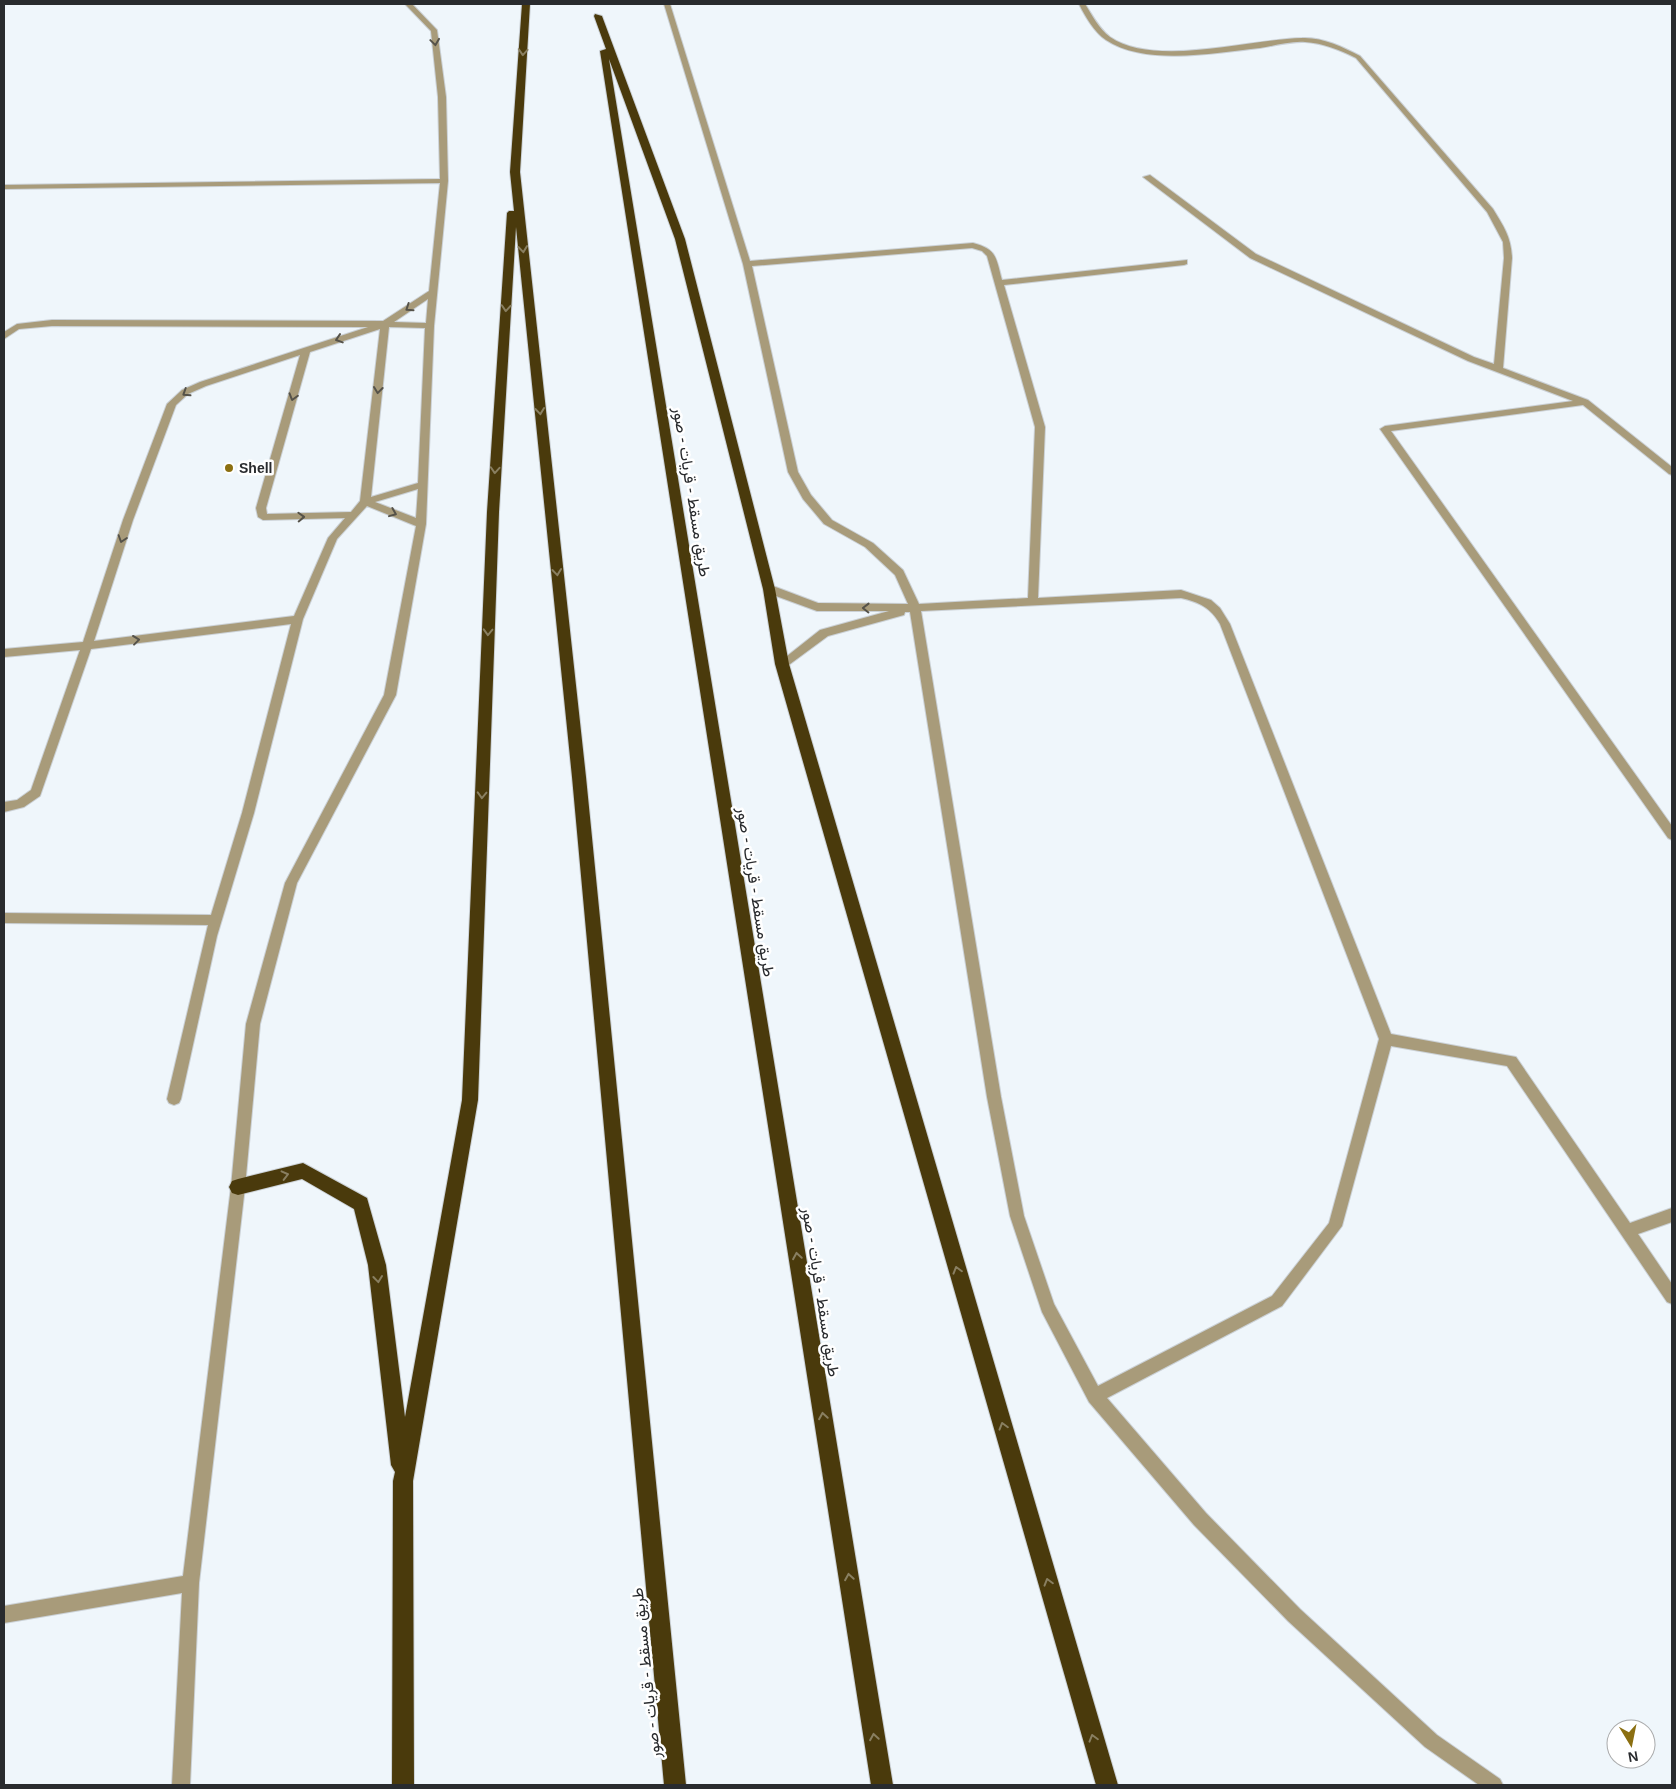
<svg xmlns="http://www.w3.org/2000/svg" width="1676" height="1789" viewBox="0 0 1676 1789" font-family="Arial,Vazirmatn,sans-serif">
<rect width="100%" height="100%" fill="#eff6fb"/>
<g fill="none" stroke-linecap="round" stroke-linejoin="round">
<defs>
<path id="minor" d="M405 4H412L437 30 446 97 448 181 434 326 426 524 396 695 297 883 260 1024 245 1187 199 1583 190 1785H172L182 1593 4 1623V1606L183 1576 231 1187 246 1024 285 883 384 695 416 526 367 506 337 539 303 619 254 813 217 936 181 1099 179 1103 174 1105 169 1103 167 1099 208 925 4 923V913L211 915 242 813 291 624 91 649 40 796 24 807 4 812V802L17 800 31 790 80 650 4 657V649L83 642 123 520 167 404 182 390 200 382 368 327 52 326 19 329 4 339V332L17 324 52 320 383 321 429 291 440 183 4 189V185L440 179 438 97 431 31ZM428 299 426 323 394 322ZM389 327 425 328 418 483 371 497ZM380 329 360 501 351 512 267 514 266 508 310 352ZM300 355 256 508 258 517 263 520 345 518 328 538 294 616 94 641 133 520 176 405 188 394 206 386ZM418 489 416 518 375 502Z
M664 4H670L750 261 973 243C997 249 996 258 1002 280L1187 260V264L1184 265 1004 285 1045 427 1038 598 1181 590 1211 600 1220 608 1230 624 1391 1034 1516 1057 1630 1223 1672 1208V1222L1638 1234 1672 1284V1304L1667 1302 1507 1066 1391 1046 1342 1226 1282 1306 1107 1398 1206 1513 1300 1609 1437 1735 1500 1779 1503 1785H1479L1425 1747 1288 1621 1194 1525 1089 1402 1042 1312 1010 1216 987 1097 910 612H905L904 615 828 636 786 667 782 668 777 664 820 630 889 611H817L765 592 764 589 765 586H773L818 603 908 604 895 575 865 547 824 524 803 499 788 472 743 264ZM972 248 982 251 987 256 1035 427 1028 598 919 604 903 570 873 543 832 520 811 495 798 472 752 266ZM1181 598C1199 602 1211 608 1220 624L1379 1039 1329 1223 1272 1296 1098 1386 1054 1304 1024 1216 1001 1097 921 611Z
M1079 4H1085C1092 15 1099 29 1110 37 1155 68 1251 39 1302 38 1322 37 1343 47 1360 56L1493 209C1504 227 1511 237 1512 258L1503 368 1588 400 1672 467V475L1669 474 1583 405 1391 431 1672 826V840L1668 838 1380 429 1385 426 1573 401 1468 361 1250 258 1143 177 1150 175 1256 254 1474 357 1494 364 1504 258 1503 242 1487 212 1356 58C1340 50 1323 43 1305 42 1290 41 1274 46 1260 48 1216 53 1144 66 1106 40 1094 32 1085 16 1079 4Z"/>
<path id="highway" d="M522 4H530L520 172 586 777 686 1785H664L572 777 516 227 499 512 478 1100 413 1481 414 1785H392L393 1481 395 1472 391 1465 368 1265 354 1209 302 1179 238 1195 232 1193 229 1187 232 1181 238 1179 303 1163 367 1198 386 1265 405 1417 462 1100 487 512 507 213 509 211H514L510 172Z
M595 14 602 16 685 239 775 589 789 664 1118 1785H1096L775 664 763 589 675 239 609 59 893 1785H871L600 51 606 49 594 16Z"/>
</defs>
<use href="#minor" stroke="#cbd1d6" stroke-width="2"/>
<use href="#highway" stroke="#cbd1d6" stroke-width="2"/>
<use href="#minor" fill="#a89b7a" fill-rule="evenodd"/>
<use href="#highway" fill="#4a3a0c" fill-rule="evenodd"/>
</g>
<defs><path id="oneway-chevron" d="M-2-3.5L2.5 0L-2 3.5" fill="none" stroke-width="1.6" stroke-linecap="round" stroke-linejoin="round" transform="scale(1.25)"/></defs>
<g stroke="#555249">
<use href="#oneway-chevron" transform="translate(435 42) rotate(82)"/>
<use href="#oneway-chevron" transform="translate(409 308) rotate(146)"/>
<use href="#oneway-chevron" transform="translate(339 339) rotate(162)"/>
<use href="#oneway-chevron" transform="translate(378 390) rotate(97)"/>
<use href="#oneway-chevron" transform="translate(186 393) rotate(147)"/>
<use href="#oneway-chevron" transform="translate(293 397) rotate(106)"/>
<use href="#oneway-chevron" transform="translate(393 513) rotate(22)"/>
<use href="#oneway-chevron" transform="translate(301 517) rotate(-2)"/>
<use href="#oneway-chevron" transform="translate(122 539) rotate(108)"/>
<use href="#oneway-chevron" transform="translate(866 608) rotate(-179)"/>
<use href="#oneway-chevron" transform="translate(136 640) rotate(-7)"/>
</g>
<g stroke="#897f61">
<use href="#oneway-chevron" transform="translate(523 52) rotate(94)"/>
<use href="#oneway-chevron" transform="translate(523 249) rotate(84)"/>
<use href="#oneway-chevron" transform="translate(506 308) rotate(94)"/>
<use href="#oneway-chevron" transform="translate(540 411) rotate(84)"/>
<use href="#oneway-chevron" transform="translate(495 470) rotate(94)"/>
<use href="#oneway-chevron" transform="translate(557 572) rotate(84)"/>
<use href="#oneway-chevron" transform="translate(488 632) rotate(92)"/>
<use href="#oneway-chevron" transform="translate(482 795) rotate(92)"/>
<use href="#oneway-chevron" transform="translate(285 1175) rotate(-14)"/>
<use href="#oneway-chevron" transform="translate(797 1256) rotate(-99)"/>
<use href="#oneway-chevron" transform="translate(957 1270) rotate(-106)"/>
<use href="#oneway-chevron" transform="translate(378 1279) rotate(83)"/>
<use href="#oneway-chevron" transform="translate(823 1416) rotate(-99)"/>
<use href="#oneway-chevron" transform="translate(1003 1426) rotate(-106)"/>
<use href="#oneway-chevron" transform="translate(849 1577) rotate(-99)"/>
<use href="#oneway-chevron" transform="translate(1048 1582) rotate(-106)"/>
<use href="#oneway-chevron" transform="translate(874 1737) rotate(-99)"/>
<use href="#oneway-chevron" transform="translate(1093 1738) rotate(-106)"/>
</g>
<circle fill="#8b6f11" stroke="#fff" stroke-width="2" cx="229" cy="468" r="5"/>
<g text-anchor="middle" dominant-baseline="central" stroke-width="5" stroke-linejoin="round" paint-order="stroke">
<g font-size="14" font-weight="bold" fill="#292b2e" stroke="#fff" text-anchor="start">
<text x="239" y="468">Shell</text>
</g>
<g font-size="16" fill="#292b2e" stroke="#fff">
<text transform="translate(692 492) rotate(81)">طريق مسقط - قريات - صور</text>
<text transform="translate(756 892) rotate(81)">طريق مسقط - قريات - صور</text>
<text transform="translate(821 1292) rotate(81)">طريق مسقط - قريات - صور</text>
<text transform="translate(646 1673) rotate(-96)">طريق مسقط - قريات - صور</text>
</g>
</g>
<rect width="1676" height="1789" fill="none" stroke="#292b2e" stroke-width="10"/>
<g transform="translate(1631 1744) rotate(170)"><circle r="24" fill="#ffffff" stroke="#a9aaab"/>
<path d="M0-4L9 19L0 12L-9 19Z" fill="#8b6f11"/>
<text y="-8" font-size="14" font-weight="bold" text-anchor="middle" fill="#292b2e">N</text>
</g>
</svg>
